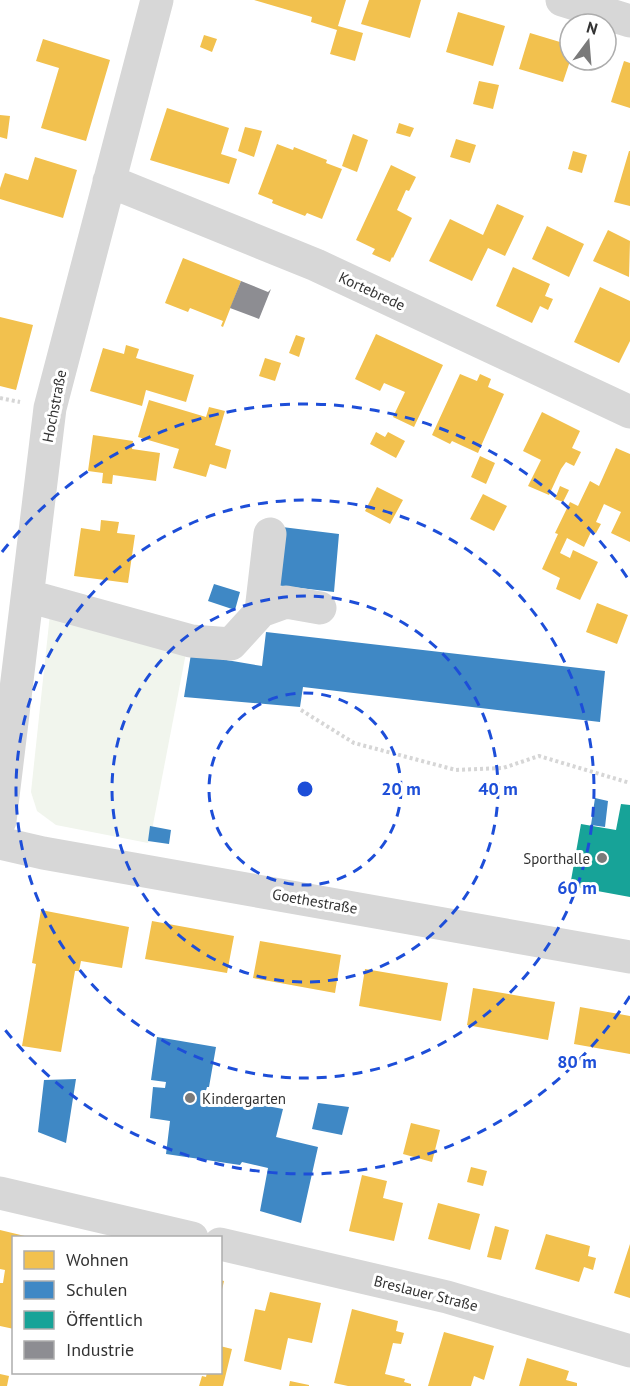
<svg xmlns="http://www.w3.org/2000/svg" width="630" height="1386" viewBox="0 0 630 1386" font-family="'PT Sans',sans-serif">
<rect width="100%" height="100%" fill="#fff"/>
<path fill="#f1f5ed" d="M50 614 186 653 151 835 148 843 56 825 37 811 31 792Z"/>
<path fill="#f2c14e" d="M254 0H346L338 26 363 33 355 61 330 54 337 30 311 22 312 17Z
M369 0H421L410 38 361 24Z
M458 12 505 26 493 66 446 52Z
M530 33 570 45V61L563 82 519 69Z
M204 35 217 39 212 52 200 47Z
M43 39 110 60 86 141 41 128 59 68 36 61Z
M624 61 630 63V108L611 102Z
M479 81 499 85 493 109 473 104Z
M167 108 229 128 221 154 237 159 229 184 150 160Z
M0 115 10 116 7 139 0 137Z
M399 123 414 128 410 137 396 133Z
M245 127 262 131 254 157 238 151Z
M353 134 368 140 357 172 342 166Z
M456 139 476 145 470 163 450 157Z
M277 144 293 150 294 147 327 160 326 163 342 169 322 219 307 213 305 216 272 203 273 200 258 194Z
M573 151 587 155 582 173 568 169Z
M629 151H630V206L614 202Z
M35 157 77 170 63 218 0 199V188L5 173 28 180Z
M391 165 416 177 409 191 406 190 397 210 412 218 393 258 392 257 390 262 372 254 375 249 356 240Z
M497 204 524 216 505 256 488 248 472 281 429 261 450 219 483 235Z
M547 226 584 244 569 277 532 259Z
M608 230 630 241 629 277 593 261Z
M183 258 241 281 223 327 221 326 223 321 190 308 188 312 165 303Z
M513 267 550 284 545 296 553 299 548 310 540 306 532 323 496 306Z
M600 287 630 301V341L619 363 574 342Z
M0 317 33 325 16 390 0 386Z
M376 334 443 365 414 427 393 417 405 392 384 383 380 391 355 379Z
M296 335 305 338 299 357 289 353Z
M126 345 139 349 136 358 194 375 186 402 146 390 142 406 90 391 103 348 124 354Z
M265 358 281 363 275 381 259 376Z
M460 374 477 381 480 374 491 379 488 387 504 394 478 453 452 441 450 444 432 435Z
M149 400 206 417 209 407 225 411 215 445 231 450 226 469 210 464 206 477 173 468 179 449 138 437Z
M542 412 580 431 572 448 581 452 574 466 566 462 561 469 549 495 528 486 541 460 523 451Z
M376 432 385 437 388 432 405 441 396 458 370 444Z
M93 435 133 441 132 449 160 453 156 481 113 475 112 484 102 483 103 473 88 471Z
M616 448 630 454V542L611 533 621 512 604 504 596 522 601 524 596 533 591 532 584 547 567 538 560 553 570 558 573 550 598 562 580 600 556 589 560 578 542 569 558 534 555 533 570 502 578 506 590 481 599 486Z
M480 456 495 463 486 484 471 477Z
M560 486 569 490 563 502 555 499Z
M377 487 403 500 390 524 365 511Z
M483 494 507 506 494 531 470 519Z
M101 520 119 522 117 533 135 535 128 583 74 576 81 528 100 531Z
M597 603 628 615 617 644 586 632Z
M41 910 129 927 122 968 81 961 79 971H75L61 1052 22 1046 36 964 32 963Z
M152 921 234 936 227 973 145 959Z
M260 941 341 955 335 993 253 978Z
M365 969 448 983 441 1021 359 1006Z
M473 988 555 1002 548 1040 467 1025Z
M580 1007 630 1016V1054L574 1044Z
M411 1123 440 1130 432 1162 403 1154Z
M471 1167 487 1171 483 1186 467 1182Z
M362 1175 387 1181 383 1198 403 1203 394 1241 349 1231Z
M438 1203 480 1214 470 1250 428 1239Z
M495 1226 509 1230 501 1260 487 1257Z
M0 1230 29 1237 14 1238V1329L0 1326V1283H3L5 1270 0 1269Z
M546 1234 590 1246 588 1256 596 1258 593 1270 584 1267 579 1282 535 1269Z
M630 1244V1298L614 1293Z
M220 1280 224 1281 221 1294H220Z
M270 1292 321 1303 312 1343 288 1338 281 1370 244 1361 255 1309 265 1311Z
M352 1309 398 1321 396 1331 404 1333 401 1344 393 1343 385 1374 405 1379 404 1382 411 1384V1386H348L334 1383Z
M444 1332 494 1346 484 1380 474 1376 471 1386H428Z
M220 1346 232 1349 223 1386H199L202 1376 206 1377 207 1372H220Z
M527 1358 569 1371 566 1380 577 1383V1386H519Z
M0 1374 9 1376 7 1386H0Z
M290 1381 309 1385V1386H289Z"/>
<path fill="#3f88c5" d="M282 527 339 534 334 592 275 585Z
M214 584 240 592 235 610 208 601Z
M266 632 605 671 600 722 303 687 300 707 184 697 191 654 262 666Z
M595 798 608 801 605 827 591 825Z
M150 826 171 830 169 844 148 841Z
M157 1037 216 1047 209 1087H207L205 1094 283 1109 276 1137 318 1147 301 1223 260 1211 268 1168 242 1162 240 1165 166 1154 170 1121 150 1118 153 1087 165 1088 166 1082 151 1080Z
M76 1079 66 1143 38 1132 44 1080Z
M318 1103 349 1107 342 1135 312 1129Z"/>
<path fill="#17a398" d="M621 804 630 805V897L570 886 581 824 616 830Z"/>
<path fill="#8d8d92" d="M241 281 268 292 271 289 259 319 230 308Z"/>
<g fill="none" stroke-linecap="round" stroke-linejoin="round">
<path stroke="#d6d6d6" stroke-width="4" stroke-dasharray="3 3" stroke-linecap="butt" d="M0 398 20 402
M301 710 354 743 456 770 503 768 539 756 630 783"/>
<path stroke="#d7d7d7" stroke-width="33" d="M562 0 630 21
M109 181 316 265 630 412
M28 596 191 641 231 644 261 611 286 602 320 608
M261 611 270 534
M0 821 50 408 157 0
M0 843 43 853 630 957
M0 1193 192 1238
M220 1244 447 1297 630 1351"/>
</g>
<g fill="none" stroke="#1d4ed8" stroke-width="3" stroke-dasharray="10 8">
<circle cx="305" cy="789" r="96"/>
<circle cx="305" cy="789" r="193"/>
<circle cx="305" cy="789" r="289"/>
<path d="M630 996A385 385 0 0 1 2 1026M2 552A385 385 0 0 1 630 582"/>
</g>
<g fill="#7a7a7a" stroke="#fff" stroke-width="2">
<circle cx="602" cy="858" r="6"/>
<circle cx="190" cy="1098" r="6"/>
</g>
<g text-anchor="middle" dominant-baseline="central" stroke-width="6" stroke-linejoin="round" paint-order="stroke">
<g font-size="15" fill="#333" stroke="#fff">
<text transform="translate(372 291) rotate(25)">Kortebrede</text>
<text transform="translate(54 406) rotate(-79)">Hochstraße</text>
<text transform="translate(315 901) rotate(10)">Goethestraße</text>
<text transform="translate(426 1293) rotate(14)">Breslauer Straße</text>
</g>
<g font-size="15" fill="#333" stroke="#fff" text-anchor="end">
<text x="590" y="858">Sporthalle</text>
<text x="202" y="1098" text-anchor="start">Kindergarten</text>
</g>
</g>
<circle cx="305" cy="789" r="9" fill="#1d4ed8" stroke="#fff" stroke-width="3"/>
<g font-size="18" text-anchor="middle" font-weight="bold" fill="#1d4ed8" stroke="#fff" stroke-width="6" stroke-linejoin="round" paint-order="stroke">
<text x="401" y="795">20 m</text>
<text x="498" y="795">40 m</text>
<text x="577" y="894">60 m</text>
<text x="577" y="1068">80 m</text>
</g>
<rect x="12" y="1236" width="210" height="138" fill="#ffffff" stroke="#adadad" stroke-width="1.5"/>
<rect x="24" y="1251" width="30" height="18" fill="#f2c14e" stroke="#adadad" stroke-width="1.5"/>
<text x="66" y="1266" font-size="18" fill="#333333">Wohnen</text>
<rect x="24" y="1281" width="30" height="18" fill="#3f88c5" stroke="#adadad" stroke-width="1.5"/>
<text x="66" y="1296" font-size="18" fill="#333333">Schulen</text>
<rect x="24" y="1311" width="30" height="18" fill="#17a398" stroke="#adadad" stroke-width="1.5"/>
<text x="66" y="1326" font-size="18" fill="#333333">Öffentlich</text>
<rect x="24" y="1341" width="30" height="18" fill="#8d8d92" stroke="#adadad" stroke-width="1.5"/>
<text x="66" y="1356" font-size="18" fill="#333333">Industrie</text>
<g transform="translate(588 42) rotate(16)"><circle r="28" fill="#ffffff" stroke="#adadad" stroke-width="1.5"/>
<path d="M0-4.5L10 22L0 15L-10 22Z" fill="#7a7a7a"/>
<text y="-9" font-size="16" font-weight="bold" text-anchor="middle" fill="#333333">N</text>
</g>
</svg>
